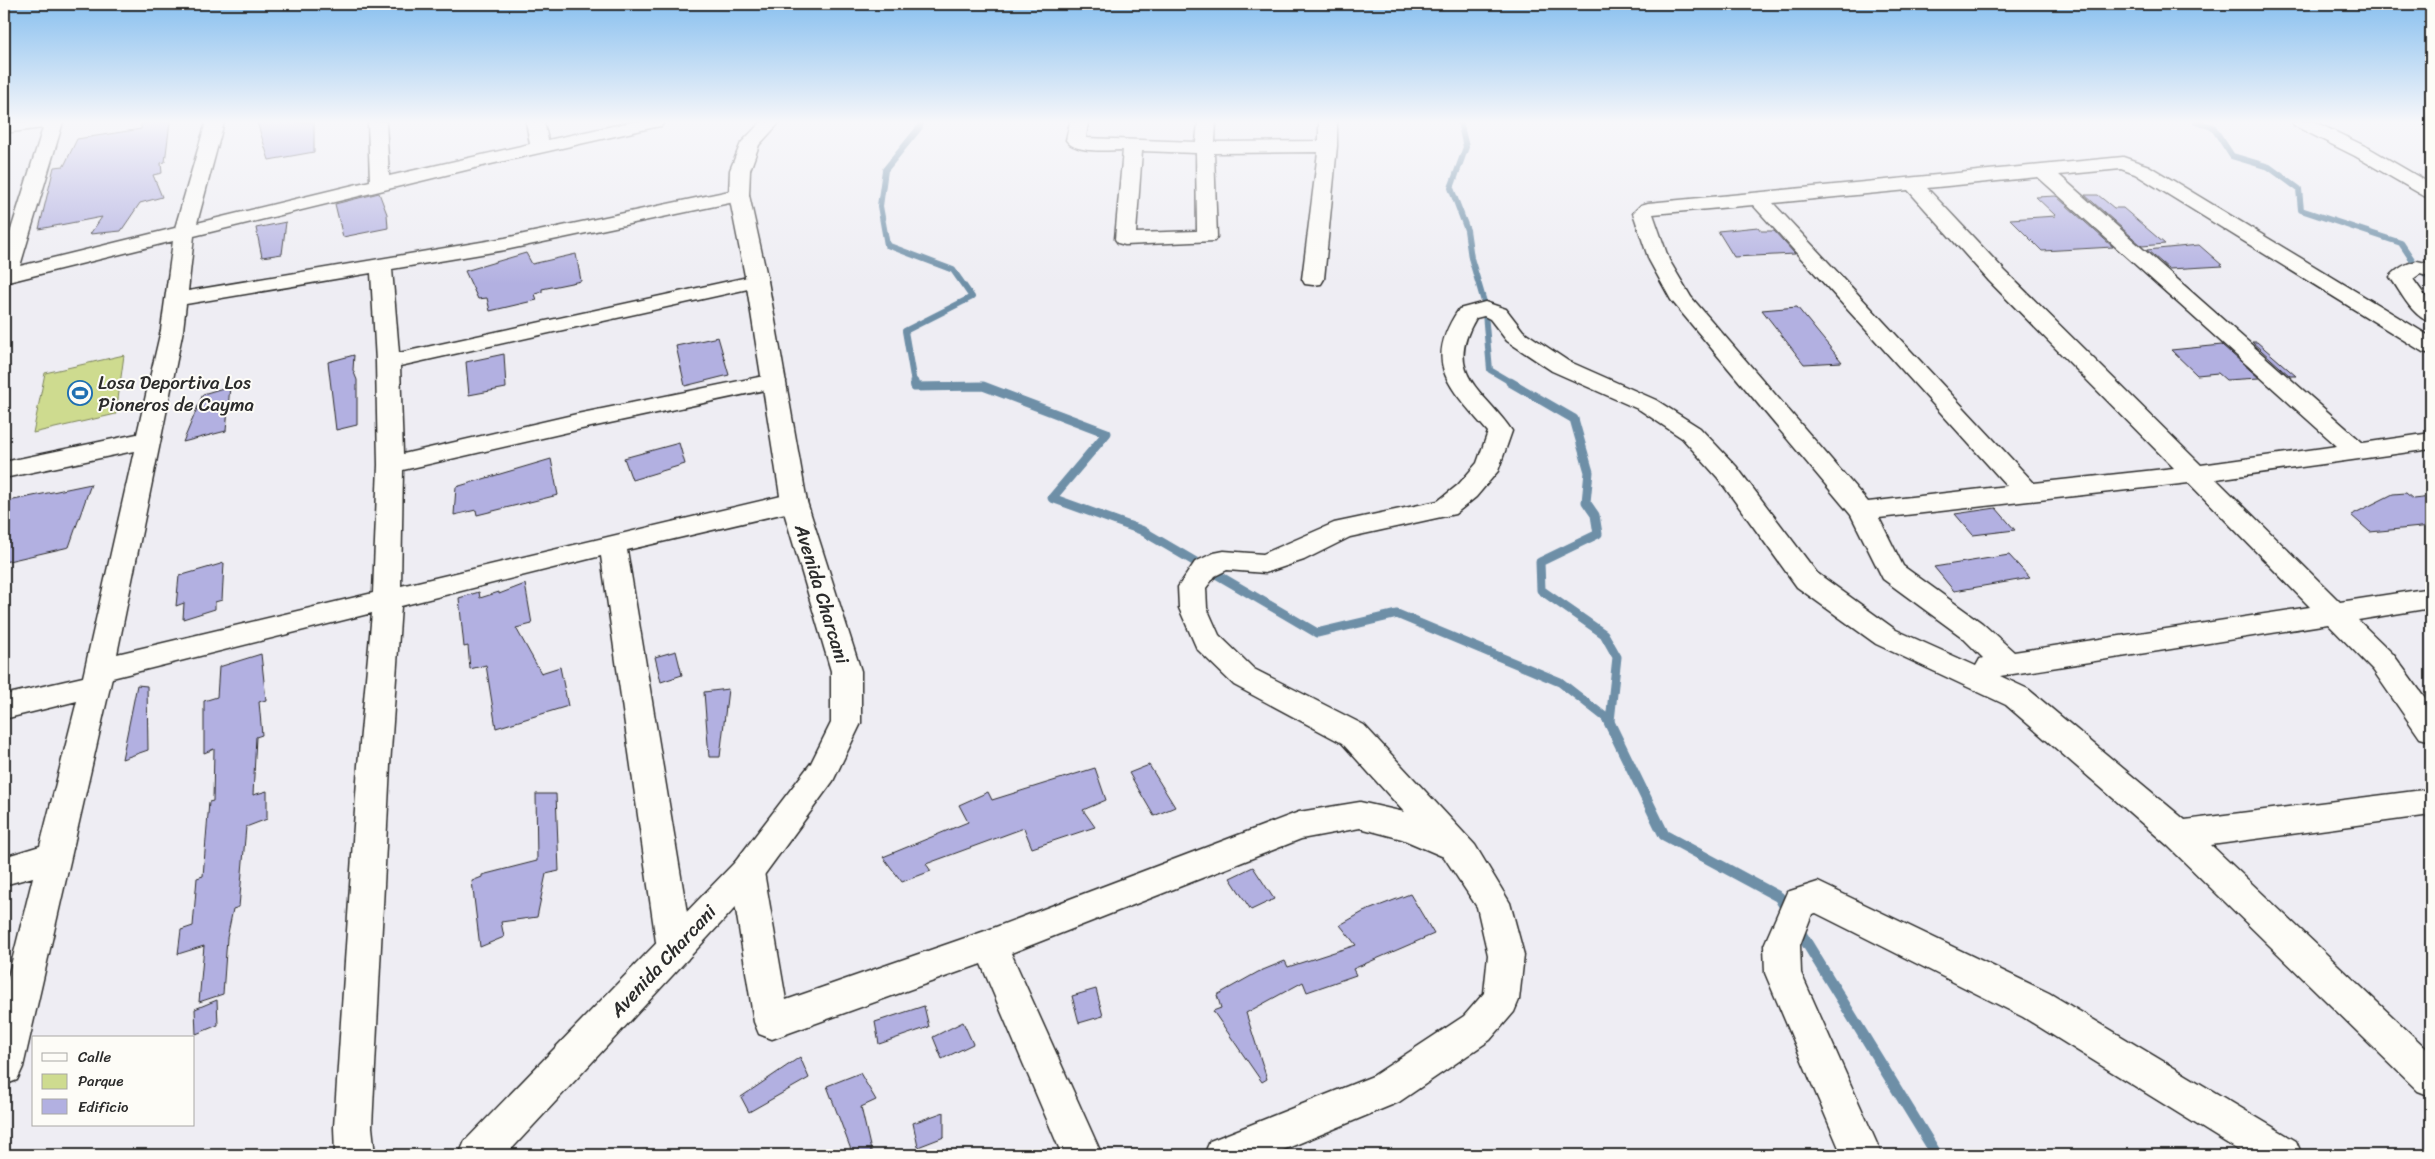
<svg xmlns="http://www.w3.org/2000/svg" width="2435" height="1159" viewBox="0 0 2435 1159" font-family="Sriracha,sans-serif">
<rect width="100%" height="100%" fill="#eeedf3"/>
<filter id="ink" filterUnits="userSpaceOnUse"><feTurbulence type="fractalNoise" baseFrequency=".02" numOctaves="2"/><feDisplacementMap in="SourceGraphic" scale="10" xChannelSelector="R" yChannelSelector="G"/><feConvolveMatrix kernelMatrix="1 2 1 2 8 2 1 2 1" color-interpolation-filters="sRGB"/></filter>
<g filter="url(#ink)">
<path fill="#cedb8f" stroke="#7c835d" d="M124 355 116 414 33 433 45 373Z"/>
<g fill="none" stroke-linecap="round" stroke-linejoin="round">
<path stroke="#6e8fa7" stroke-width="6" d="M1460 122 1466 147 1451 188 1467 230 1471 258 1484 302 1490 370 1512 383
M2196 122 2213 127 2232 156 2269 167 2299 189 2301 210 2401 243 2417 267 2431 280
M914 383 905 331 972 297 953 270 887 245 880 206 885 170 920 127 921 122"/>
<path stroke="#6e8fa7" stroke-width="9" d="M914 382 915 387 983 386 1107 433 1052 498 1141 530 1317 633 1397 614 1560 682 1610 721
M1510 382 1574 419 1589 472 1586 502 1595 515 1598 534 1540 562 1541 590 1604 634 1617 657 1610 721"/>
<path stroke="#6e8fa7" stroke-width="11" d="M1608 720 1664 835 1779 897 1788 912
M1797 927 1937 1155"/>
</g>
<path fill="#b2b0e1" stroke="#2b2b2b" d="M152 122H170L165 162 161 163 162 173 153 175 162 197 140 203 121 231 90 234 102 217 39 229 54 167 64 166 77 139 141 129V124Z
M257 122H314V152L269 160Z
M379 193 387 214 388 228 343 237 335 204Z
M2085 195H2098L2114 208H2123L2165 244 2142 246Z
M2056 196 2113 247 2042 251 2010 219 2056 216 2036 197Z
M286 222 282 254 262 257 256 228Z
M1758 227 1761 231H1774L1795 254 1734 257 1718 231Z
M2199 245 2223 266 2169 269 2147 250Z
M526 253 532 264 576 254 581 281 542 289V292L535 294 537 300 490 311 487 298 478 299 465 271Z
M1797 307 1842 362 1804 364 1762 310Z
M718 337 729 375 685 386 676 346Z
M2252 342H2257L2296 376H2290Z
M2222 345 2259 378 2226 380 2218 373 2197 375 2171 350Z
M504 354 506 388 469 395 466 362Z
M354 355 353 370 357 380V425L336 430 328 362Z
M230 386 226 431 183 442 203 394Z
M679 443 685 464 632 480 624 458Z
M551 459 558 495 477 515 476 510 454 515 456 487Z
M91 484 69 547 4 562V502Z
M2406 493 2413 499 2431 497V526L2370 532 2351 515 2393 494Z
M1996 508 2015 530 1973 535 1955 514Z
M2009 555 2030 578 1954 591 1934 567Z
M224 563 222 600 215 602V609L183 619 184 603 176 606 179 576Z
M525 584 532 624 516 628 541 673 560 667 568 706 496 728 486 665 470 669 468 646 464 647 459 598 479 592 480 598 499 592V594Z
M676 651 682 675 661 682 655 657Z
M261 654 266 700 259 702 262 735 256 737 253 795 267 791V819L246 827 239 907 233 909 227 938 223 994 199 1002 204 946 178 954 181 930 193 926 197 878 203 876 209 802 213 801 214 749 204 753V701L217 697 219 667Z
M137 685 147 686 148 750 122 759Z
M728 689 720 757H709L704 692Z
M1149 765 1175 807 1154 816 1129 773Z
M1095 768 1106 800 1083 810 1095 827 1032 848 1024 828 926 864 931 871 902 882 883 857 968 822 959 805 988 792 992 800Z
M536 794H556L559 871 546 874 537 917 501 922 504 937 480 947 472 881 482 877V875L537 861Z
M1253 867 1274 899 1251 910 1230 878Z
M1410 894 1434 934 1353 969 1356 975 1307 992 1303 982 1246 1013 1267 1079 1262 1082 1213 1011 1221 1008 1217 995 1258 972 1285 961 1288 967 1356 945 1340 925 1363 912Z
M1096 989 1103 1016 1079 1023 1072 996Z
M217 1000 218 1025 196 1034 195 1009Z
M924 1006 929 1027 879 1044 875 1022Z
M963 1022 973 1044 942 1059 933 1037Z
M800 1057 809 1078 749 1112 741 1097Z
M860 1073 876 1100 861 1107 872 1155H853L827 1086Z
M944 1112V1137L918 1147 913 1123Z"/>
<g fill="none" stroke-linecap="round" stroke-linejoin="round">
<defs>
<path id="minor" d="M63 122 20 266 175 228 206 122H224L197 223 370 181 368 122H386L389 176 530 144 526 122H544L548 140 631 122H664L661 126 655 127 491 164 194 236 188 291 505 238 739 189 746 191 749 195 746 199 739 201 505 250 392 269 399 353 757 275 765 276 768 281 765 286 757 287 400 366 403 454 577 414 774 374 782 376 786 381 782 386 774 388 577 430 403 470 401 586 794 493 803 496 807 502 803 508 794 511 627 550 693 949 687 960 675 965 663 960 657 949 601 556 401 606 390 765 372 1127 375 1155H335L334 1127 358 765 372 613 112 678 23 1067 17 1080 4 1085V993L33 877 4 885V857L40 846 77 701 4 719V695L83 677 134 451 4 478V462L137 434 161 330 173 241 4 283V252L43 128 4 133V123ZM371 273 376 362 378 465 373 593 117 654 183 330 186 304Z
M1070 122H1088L1086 138 1196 142 1198 122H1216L1215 142 1319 141V122H1337V146L1324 279 1321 284 1313 285 1305 284 1302 279 1318 152 1214 153 1217 237 1214 241 1125 245 1118 243 1115 239 1123 150C1108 150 1075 154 1066 140ZM1142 151 1196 153 1197 231 1136 233Z
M2292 122H2315L2369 148 2431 184V198L2424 196 2355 156 2295 126Z
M2123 157 2149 166 2431 337V354L2423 352 2135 174 2121 169 2059 175 2363 443 2431 433V449L2216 479 2340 602 2431 588V608L2358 620 2393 654 2431 706V741L2420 738 2373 670 2328 624 2000 676 2028 689 2185 820 2431 789V815L2211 845 2431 1053V1096L2418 1091 2167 845 2006 705 1876 644 1797 587 1718 478 1682 438 1640 410 1552 371 1507 341 1490 319 1484 316 1476 318C1442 375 1485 390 1512 431L1498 471 1476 497 1455 514 1350 537 1304 560 1265 573 1227 570 1215 576 1206 588 1207 608 1219 635 1254 669 1364 725 1475 845 1510 903 1524 955 1519 1000 1514 1012 1490 1040 1399 1102 1271 1155H1204L1210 1141 1373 1076 1464 1016 1484 993 1488 955 1477 907 1444 857 1402 839 1360 828 1301 839 1011 953 1102 1155H1062L981 964 772 1039 759 1034 754 1022 730 872 735 862 747 858 759 862 764 872 786 1000 988 930 1299 812 1360 802 1404 812 1342 743 1234 685 1197 649 1179 608 1178 587 1195 562 1214 553 1224 551 1263 554 1334 523 1438 501 1458 485 1477 463 1488 432C1451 388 1421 365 1459 309L1485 302 1506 309 1523 331 1568 361 1656 400 1700 428 1736 466 1817 573 1896 630 1976 666 1980 659 1983 658 1962 637 1883 579 1851 515 1671 300 1649 260 1633 213 1641 205 1648 203ZM2038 177 2337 446 2201 465 2005 271 1927 188ZM1908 190 1989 281 2174 468 2034 483 1773 203ZM1753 205 2007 486 1868 502 1691 297 1669 260 1653 214ZM2189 483 2310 607 2014 652 1982 623 1903 566 1879 518Z
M2417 261 2431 264V277L2420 274 2413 279 2431 304V322C2412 317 2401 292 2390 277 2396 269 2407 263 2417 261Z
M1818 882 2049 993 2296 1141 2302 1155H2246L2023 1017 1816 913 1812 914 1800 945 1801 973 1882 1155H1842L1765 973 1764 945 1787 892Z"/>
<path id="secondary" d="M761 122H780L759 145 750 170 749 195 768 281 807 502 861 671V723L833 781 759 882 506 1155H459L465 1141 735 862 811 763 831 723V671L781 502 746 281 729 195 730 170 741 143Z"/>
</defs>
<use href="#minor" stroke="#2b2b2b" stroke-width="3"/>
<use href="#secondary" stroke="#2b2b2b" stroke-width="3"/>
<use href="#minor" fill="#fdfcf7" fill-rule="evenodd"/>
<use href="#secondary" fill="#fdfcf7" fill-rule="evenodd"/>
</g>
</g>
<linearGradient id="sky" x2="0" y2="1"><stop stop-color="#89c0ef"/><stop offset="0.43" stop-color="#f7f7fa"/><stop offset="1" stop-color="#f7f7fa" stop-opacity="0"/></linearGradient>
<rect width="2435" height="284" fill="url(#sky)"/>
<defs>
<symbol id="stadium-ring" viewBox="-11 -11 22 22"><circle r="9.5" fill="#fdfcf7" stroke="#1f6fb2" stroke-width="1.5"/><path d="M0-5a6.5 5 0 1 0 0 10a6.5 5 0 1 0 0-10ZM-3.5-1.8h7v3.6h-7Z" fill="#1f6fb2"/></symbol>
</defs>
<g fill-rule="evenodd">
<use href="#stadium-ring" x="66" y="379" width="28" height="28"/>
</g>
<g text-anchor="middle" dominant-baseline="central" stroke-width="4" stroke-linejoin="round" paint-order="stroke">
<g font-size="19" fill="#2b2b2b" stroke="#fdfcf7" text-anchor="start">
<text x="98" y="382">Losa Deportiva Los<tspan x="98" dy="22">Pioneros de Cayma</tspan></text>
</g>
<g font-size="19" fill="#2b2b2b" stroke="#fdfcf7">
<text transform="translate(822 594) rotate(73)">Avenida Charcani</text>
<text transform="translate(663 961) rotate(-47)">Avenida Charcani</text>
</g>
</g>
<rect width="2435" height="1159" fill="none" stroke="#fdfcf7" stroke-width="20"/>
<rect x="10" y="10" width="2415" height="1139" fill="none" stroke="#2b2b2b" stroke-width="2" filter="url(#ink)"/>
<rect x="32" y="1036" width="162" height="90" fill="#fdfcf7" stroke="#a9a8a5"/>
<rect x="42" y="1053" width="25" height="8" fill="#fdfcf7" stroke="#a9a8a5"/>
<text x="78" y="1062" font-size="15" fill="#2b2b2b">Calle</text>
<rect x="42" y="1074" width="25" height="15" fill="#cedb8f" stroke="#a9a8a5"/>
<text x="78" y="1086" font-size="15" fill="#2b2b2b">Parque</text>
<rect x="42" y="1099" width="25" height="15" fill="#b2b0e1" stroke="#a9a8a5"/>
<text x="78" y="1112" font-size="15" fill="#2b2b2b">Edificio</text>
</svg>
